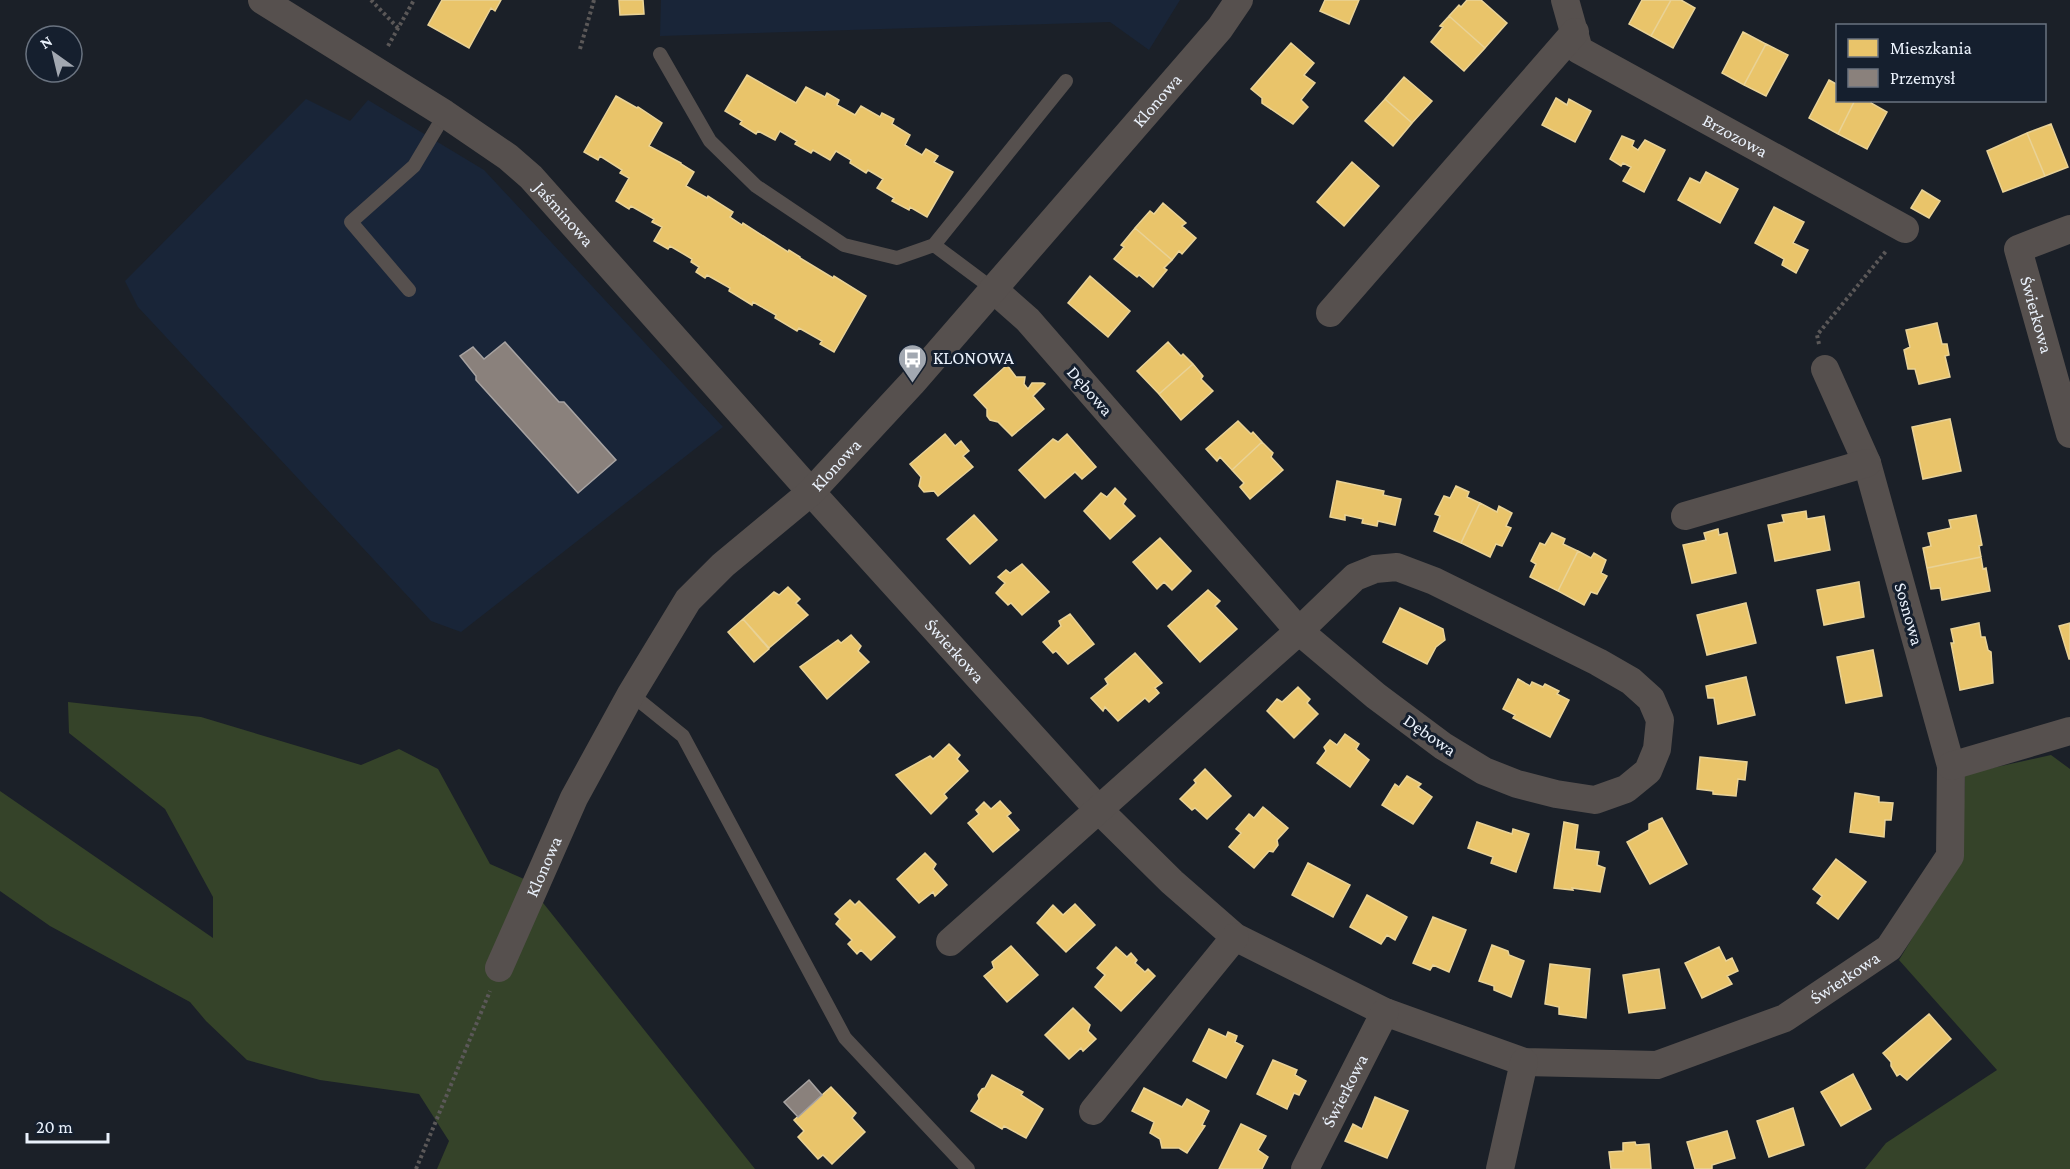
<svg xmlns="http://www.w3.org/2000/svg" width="2070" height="1169" viewBox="0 0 2070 1169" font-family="'Crimson Pro',serif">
<rect width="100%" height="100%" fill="#1b2028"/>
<path fill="#192538" d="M661 0H1180L1149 50 1110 22 660 36Z
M306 99 350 121 368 100 484 170 723 427 461 632 431 621 138 307 125 281Z"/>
<path fill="#354329" d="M68 702 201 717 361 765 399 749 438 769 490 864 524 879 755 1169H437L449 1141 419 1094 320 1080 247 1060 206 1021 190 1002 50 926 0 891V791L213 938V897L165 809 69 733Z
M2051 755 2070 769V1169H1865L1886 1143 1997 1070 1899 960 1962 856 1965 774Z"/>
<path fill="#e9c46a" stroke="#e9d296" stroke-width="1.5" d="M442 0H501L495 11 491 8 469 48 428 25Z
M619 0H643L644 14 620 15Z
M1325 0H1359L1349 24 1320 11Z
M1467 0H1481L1507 23 1485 48 1449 16 1459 5 1461 7Z
M1642 0H1671L1651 36 1629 24Z
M1671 0H1681L1695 8 1673 48 1651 36Z
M1449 16 1485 48 1464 71 1431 42 1443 27 1440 26Z
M1743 32 1766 44 1744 85 1722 73Z
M1291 43 1314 63 1304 75 1315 83 1301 100 1308 107 1293 124 1262 103V98L1251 89Z
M1766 44 1788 55 1766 96 1744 85Z
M747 75 796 103 806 87 825 97 827 93 839 100 837 105 855 115 861 106 880 117 882 113 894 119 892 124 910 135 905 145 922 155 926 149 938 156 934 162 953 172 927 217 910 207 909 210 892 201 894 198 877 188 883 179 868 170 866 173 850 163 851 160 836 151 830 160 813 150 811 153 795 144 797 141 780 131 775 140 758 131 756 134 740 124 742 121 725 111Z
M1404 77 1432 101 1412 123 1385 99Z
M1829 80 1838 85V100H1855L1838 134 1809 118Z
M616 96 637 108 638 107 662 123 649 146 681 163V164L694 172 686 186 707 198 708 196 733 212 730 217 742 225 743 223 788 252 789 250 800 257V258L833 278 834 276 866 296 834 352 820 344 822 341 799 328 797 331 775 318 776 315 753 302 752 305 729 291 730 288 707 275 705 278 696 272 699 267 691 262 692 259 670 246 668 249 654 241 662 227 652 222 654 219 631 206 629 209 616 201 629 178 620 173 622 170 600 156 598 160 584 152Z
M1556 98 1567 105 1569 99 1591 111 1575 142 1542 125Z
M1385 99 1412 123 1393 146 1365 121Z
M1855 100H1872L1871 103 1887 112 1867 149 1838 134Z
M2051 124 2068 167 2045 176 2027 133Z
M2027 133 2045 176 2003 192 1987 151Z
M1622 136 1634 141 1632 146 1638 150 1645 140 1665 150 1644 192 1623 181 1631 167 1623 163 1621 166 1610 159Z
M1352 162 1379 186 1344 226 1317 202Z
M1706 172 1738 189 1720 223 1678 200 1690 178 1700 183Z
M1922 190 1940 201 1929 218 1911 208Z
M1163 203 1186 223 1182 226 1196 238 1182 254 1179 251 1172 260 1135 228 1150 211 1154 214Z
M1774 207 1804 222 1793 243 1808 250 1796 273 1782 265 1784 259 1755 243Z
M1135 228 1172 260 1164 268 1167 270 1153 287 1139 275 1137 277 1114 259 1124 247 1121 245Z
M1090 276 1130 311 1108 337 1068 303Z
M1937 323 1942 344H1947L1949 355 1945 356 1950 377 1919 384 1915 369H1908L1904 350 1910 347 1906 330Z
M1168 342 1181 356 1183 354 1193 364 1159 394 1137 371Z
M1193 364 1203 376 1201 379 1213 391 1181 420 1159 394Z
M1007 365 1016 377H1025L1024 384 1028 389 1032 383H1043L1045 384 1033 396 1044 409 1012 436 998 422 990 420 987 416V409L974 395Z
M1950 419 1961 471 1923 479 1912 427Z
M1238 421 1251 434 1253 432 1262 442 1232 470 1220 457 1217 461 1206 449Z
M945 434 955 446 961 441 969 451 963 456 973 467 938 496 934 491 924 492 919 486 921 477 910 464Z
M1067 434 1096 467 1082 479 1075 472 1045 498 1019 470 1053 439 1058 442Z
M1262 442 1273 453 1271 457 1283 470 1250 499 1240 487 1244 483 1232 470Z
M1337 481 1384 491 1383 495 1401 499 1395 525 1378 521 1377 526 1362 523 1363 519 1345 515V520L1330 517Z
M1456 486 1469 492 1467 497 1480 503 1461 543 1434 531 1440 516 1435 514 1444 496 1450 498Z
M1115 488 1126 499 1123 504 1135 516 1110 539 1084 511 1101 493 1107 497Z
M1480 503 1497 512 1499 506 1512 513 1506 526 1511 528 1502 546 1496 544 1490 557 1461 543Z
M1806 511 1807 519 1824 516 1830 550 1775 561 1768 525 1784 522 1782 515Z
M974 515 997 540 970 564 947 539Z
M1976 515 1982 545 1979 546 1981 557 1927 568 1923 548 1931 546 1928 533 1951 528 1949 520Z
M1718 529 1719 535 1727 533 1736 573 1692 583 1683 545 1706 540 1704 533Z
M1552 533 1565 539 1563 544 1578 551 1558 591 1530 577 1536 564 1531 561 1540 543 1545 545Z
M1160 538 1191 571 1172 590 1164 582 1157 589 1133 562Z
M1578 551 1591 558 1594 553 1606 560 1601 573 1607 576 1597 594 1591 592 1584 605 1558 591Z
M1981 557 1983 569 1986 568 1990 591 1942 600 1940 588 1931 589 1927 568Z
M1022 564 1049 592 1022 615 1011 603 1008 605 996 593 1005 583 998 577 1006 570 1010 573Z
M1859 582 1864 617 1824 625 1817 590Z
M788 587 800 599 796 603 808 615 769 648 743 619 774 592 779 595Z
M1208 590 1220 601 1215 606 1237 629 1200 662 1168 626Z
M1746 603 1756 643 1707 655 1697 615Z
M1400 608 1443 629 1445 640 1436 647 1427 664 1383 642Z
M1070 614 1094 644 1068 664 1056 651 1053 653 1043 642 1061 626 1059 621Z
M743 619 769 649 754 662 728 632Z
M1979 623 1981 637H1985L1988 650 1991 652 1993 683 1960 690 1951 643H1954L1951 629Z
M2070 623V659H2069L2059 626Z
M851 635 861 646 858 651 869 662 827 699 800 667 838 640 841 643Z
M1873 650 1882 696 1846 703 1837 657Z
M1135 653 1162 683 1155 688 1159 693 1149 702 1145 698 1118 721 1105 707 1103 711 1091 698 1108 684 1105 679Z
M1746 677 1755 715 1718 724 1714 698H1708L1706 686Z
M1518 679 1530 686 1532 682 1543 687 1545 684 1559 691 1557 694 1569 700 1550 737 1513 718 1515 715 1503 709Z
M1298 687 1310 699 1307 703 1318 714 1294 738 1267 711 1277 699 1282 702Z
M1345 734 1359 744 1356 749 1369 760 1350 787 1317 763 1326 751 1324 747 1330 740 1337 745Z
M949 744 960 755 957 759 968 771 944 794 947 798 931 814 896 775 930 756 933 759Z
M1700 757 1747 762 1745 780 1738 779 1736 796 1713 794V791L1697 789Z
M1205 769 1231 796 1207 819 1195 808 1192 810 1180 799 1196 783 1194 780Z
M1407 776 1421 784 1418 787 1432 797 1413 824 1382 805 1395 784 1399 787Z
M1855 793 1879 797V802L1893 803 1891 820H1885L1884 837 1850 832Z
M1000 801 1011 813 1007 816 1019 830 993 852 968 823 979 814 976 810 984 802 991 809Z
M1263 807 1288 828 1277 840 1278 845 1273 852 1269 851 1254 868 1229 847 1241 833 1236 829 1249 814 1254 818Z
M1662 818 1687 864 1650 884 1627 842 1649 830V824Z
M1477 822 1512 834 1513 829 1529 834 1516 872 1491 863 1493 857 1468 848Z
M1564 822 1578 825 1575 849 1599 852 1597 865 1605 868 1600 892 1572 888 1573 890 1554 888Z
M925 853 936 864 933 869 947 885 935 896 933 892 919 903 897 879Z
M1836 859 1866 882 1838 919 1817 903 1822 896 1813 889Z
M1308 863 1350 885 1333 917 1292 895Z
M1367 895 1407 917 1395 940 1387 935 1381 944 1350 927Z
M850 900 855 905 859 901 895 937 871 960 861 950 857 954 848 944 852 940 836 924 840 919 835 914Z
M1075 904 1095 925 1066 952 1037 923 1053 905 1063 915Z
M1433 917 1466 930 1449 972 1433 965 1430 970 1413 963Z
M1492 945 1508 951 1509 955 1524 961 1511 997 1494 990V986L1479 981Z
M1011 946 1038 975 1007 1002 984 976 994 968 992 962Z
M1116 947 1127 957 1131 953 1137 960 1135 963 1145 972 1148 969 1155 976 1121 1011 1095 987 1105 975 1097 968Z
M1719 947 1726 961 1732 958 1738 971 1727 976 1732 984 1702 998 1685 963Z
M1550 964 1590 969 1586 1018 1559 1014V1007L1545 1004Z
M1659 969 1665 1008 1629 1013 1623 975Z
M1073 1008 1090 1025 1088 1031 1096 1039 1083 1051 1081 1048 1069 1059 1045 1035Z
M1929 1014 1951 1039 1907 1080 1900 1074 1897 1076 1891 1066V1062L1883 1053Z
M1209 1029 1226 1037 1228 1032 1237 1036 1235 1042 1243 1046 1226 1078 1193 1061Z
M1273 1060 1297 1070 1295 1075 1306 1081 1299 1095 1294 1093 1287 1109 1257 1094Z
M1853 1074 1871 1109 1841 1126 1821 1092Z
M992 1075 1023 1092 1021 1095 1043 1109 1026 1138 1004 1126 1002 1129 971 1111 979 1099 978 1095 982 1089 985 1088Z
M831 1087 856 1113 852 1118 865 1132 832 1164 823 1155 818 1159 798 1137 804 1131 794 1120Z
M1144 1088 1182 1107 1187 1099 1209 1111 1202 1125 1205 1126 1187 1153 1179 1148H1162L1160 1139 1150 1133 1154 1122 1132 1111Z
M1375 1097 1408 1111 1387 1158 1345 1141 1353 1124 1362 1129Z
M1793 1108 1804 1145 1769 1157 1757 1121Z
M1241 1124 1266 1136 1258 1150 1268 1157 1262 1169H1219Z
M1727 1131 1735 1158 1712 1165V1169H1695L1687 1142Z
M1635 1142 1636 1145 1649 1144 1651 1169H1611L1609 1152 1623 1151V1143Z"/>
<path fill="#8a817c" stroke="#a7a3a2" stroke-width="1.5" d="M505 342 559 402H564L616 460 578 493 476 380V376L460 356 473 347 484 359Z
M809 1080 822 1095 798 1117 784 1102Z"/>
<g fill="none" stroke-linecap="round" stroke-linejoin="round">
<path stroke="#5b5858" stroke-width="4" stroke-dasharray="3 3" stroke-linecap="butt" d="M371 0 398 28
M388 46 414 0
M580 49 594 0
M1819 344 1817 335 1887 250
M416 1169 490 991"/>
<path stroke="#56504e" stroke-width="14" d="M660 54 710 141 756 186 844 245 897 258 934 245
M993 289 934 245 1066 81
M409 290 351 222 414 166 445 114
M631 694 683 736 845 1038 968 1169"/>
<g stroke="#56504e" stroke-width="28">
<path id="s1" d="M262 0 445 114 508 157 531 177 811 492 1099 810 1172 882 1235 937 1385 1012 1524 1062 1657 1065 1785 1018 1889 948 1950 856 1951 766 1867 463 1825 369"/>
<path id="s2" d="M1565 0 1579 50 1905 229"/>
<path id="s3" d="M2070 229 2018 249 2070 434"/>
<path d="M1330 313 1575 32"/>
<path d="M1685 516 1867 463"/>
<path d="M1951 766 2070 731"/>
<path d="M950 942 1299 631 1355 577 1375 569 1397 567 1434 581 1598 662 1631 681 1651 699 1660 720 1657 749 1648 771 1626 789 1595 800 1556 794 1517 784 1484 771 1443 746 1376 696 1299 631 1028 320 993 289"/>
<path id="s4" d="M499 968 574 798 631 694 688 600 723 565 811 492 912 383 1220 28 1239 0"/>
<path d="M1093 1111 1235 937"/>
<path id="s5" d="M1305 1169 1385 1012"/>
<path d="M1500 1169 1524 1062"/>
</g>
</g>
<defs>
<symbol id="bus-pin" viewBox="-11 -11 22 30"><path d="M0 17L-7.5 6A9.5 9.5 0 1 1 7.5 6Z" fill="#a2a8b1" stroke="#151f2e"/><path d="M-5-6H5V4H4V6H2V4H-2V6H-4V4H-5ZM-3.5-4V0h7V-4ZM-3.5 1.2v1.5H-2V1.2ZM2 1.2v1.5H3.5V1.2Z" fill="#fff"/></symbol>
</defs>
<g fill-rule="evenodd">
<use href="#bus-pin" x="896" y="342" width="33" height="45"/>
</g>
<g text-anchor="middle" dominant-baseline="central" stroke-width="6" stroke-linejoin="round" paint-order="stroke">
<g font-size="18" fill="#eaf1fb" stroke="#151f2e">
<text stroke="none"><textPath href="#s4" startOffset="1101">Klonowa</textPath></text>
<text stroke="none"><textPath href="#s2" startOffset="230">Brzozowa</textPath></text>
<text stroke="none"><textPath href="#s1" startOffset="372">Jaśminowa</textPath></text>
<text stroke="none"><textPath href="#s3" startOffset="124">Świerkowa</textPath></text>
<text transform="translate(1090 391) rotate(49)">Dębowa</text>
<text stroke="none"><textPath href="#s4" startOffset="615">Klonowa</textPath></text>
<text transform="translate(1909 614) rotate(74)">Sosnowa</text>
<text stroke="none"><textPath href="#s1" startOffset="958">Świerkowa</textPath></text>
<text transform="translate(1430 735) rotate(35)">Dębowa</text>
<text stroke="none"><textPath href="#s4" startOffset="111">Klonowa</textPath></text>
<text stroke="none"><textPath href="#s1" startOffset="2016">Świerkowa</textPath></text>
<text stroke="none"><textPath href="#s5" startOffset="88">Świerkowa</textPath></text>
</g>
<g font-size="18" fill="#eaf1fb" stroke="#151f2e" text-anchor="start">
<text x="933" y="358">KLONOWA</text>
</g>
</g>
<rect x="1836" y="24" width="210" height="78" fill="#151f2e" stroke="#6a7380" stroke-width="1.5"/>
<rect x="1848" y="39" width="30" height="18" fill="#e9c46a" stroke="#6a7380" stroke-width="1.5"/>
<text x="1890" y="54" font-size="18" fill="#eaf1fb">Mieszkania</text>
<rect x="1848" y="69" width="30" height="18" fill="#8a817c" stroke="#6a7380" stroke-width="1.5"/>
<text x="1890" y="84" font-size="18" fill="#eaf1fb">Przemysł</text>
<g transform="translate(54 54) rotate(326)"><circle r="28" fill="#151f2e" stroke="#6a7380" stroke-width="1.5"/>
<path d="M0-4.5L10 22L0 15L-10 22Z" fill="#a2a8b1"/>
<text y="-9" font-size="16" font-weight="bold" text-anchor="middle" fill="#eaf1fb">N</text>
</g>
<path d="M27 1133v9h81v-9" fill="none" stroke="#eaf1fb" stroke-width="3"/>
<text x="36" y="1133" font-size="18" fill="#eaf1fb" stroke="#151f2e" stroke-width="4.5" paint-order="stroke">20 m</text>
</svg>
